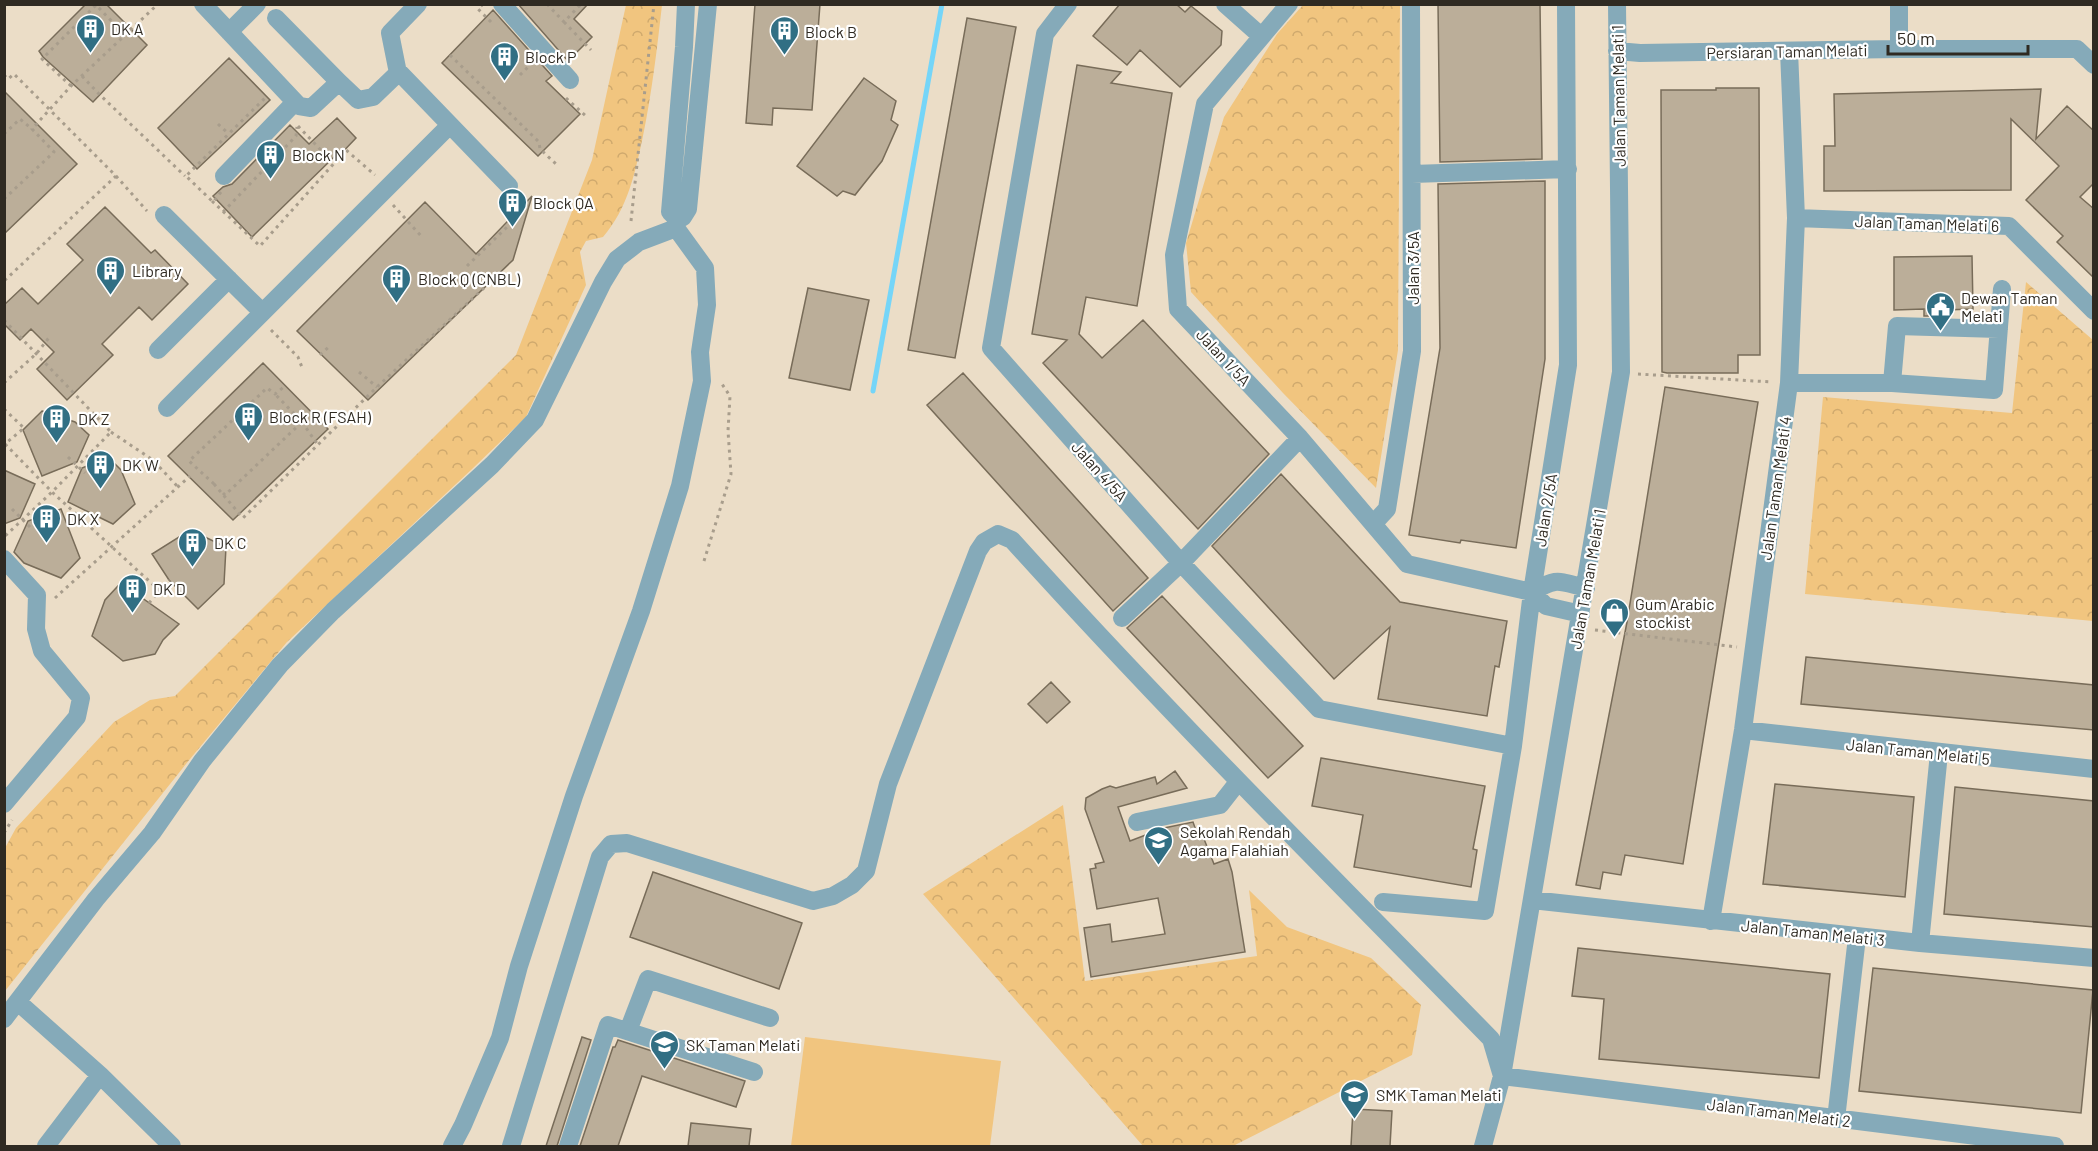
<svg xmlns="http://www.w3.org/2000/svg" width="2098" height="1151" viewBox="0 0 2098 1151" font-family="Barlow,sans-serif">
<defs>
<pattern id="forest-crowns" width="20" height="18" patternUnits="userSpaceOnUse" patternTransform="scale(1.5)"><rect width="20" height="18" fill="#f1c57f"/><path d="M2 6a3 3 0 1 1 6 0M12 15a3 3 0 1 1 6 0" fill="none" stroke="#cfa96d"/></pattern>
</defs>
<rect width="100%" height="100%" fill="#ebddc7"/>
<path fill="url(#forest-crowns)" d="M626 5H662C657 49 652 92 643 136 635 173 628 208 603 237L586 241 580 252 586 285 526 417 471 470 287 642 190 759 5 991V848L16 828 114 722 150 700 175 696 516 355 592 160Z
M1303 5H1400L1398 350 1376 488 1283 393 1191 292 1186 243 1224 117 1277 34Z
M2026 282 2093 340V621L1805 594 1823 397 2012 413Z
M1063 805 1085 981 1257 956 1249 890 1287 927 1371 958 1421 1005 1412 1055 1233 1146H1143L923 894Z"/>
<path fill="#f1c57f" d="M805 1037 1001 1061 990 1146H791Z"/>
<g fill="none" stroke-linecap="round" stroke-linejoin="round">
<path stroke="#75d5f8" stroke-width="5" d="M873 391 942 4"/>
</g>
<path fill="#bbae99" stroke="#786c59" stroke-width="1.5" d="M86 4H106L147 45 93 102 43 57 39 51Z
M518 4H588L574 19 592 37 568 61Z
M755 4H820L812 110 773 108 772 125 746 123Z
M1120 4H1176L1185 12 1191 6 1222 31 1221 45 1180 87 1140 50 1127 65 1093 36Z
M1438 4H1540L1542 159 1440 162Z
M493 10 552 76 546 81 580 114 538 156 442 63Z
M967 18 1016 27 955 358 908 350Z
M229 58 270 100 197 169 158 128Z
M1077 65 1121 72 1111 83 1172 93 1137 306 1086 297 1079 334 1102 358 1143 320 1269 454 1198 529 1043 363 1067 340 1032 334Z
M864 78 896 101 891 120 898 125 882 161 855 195 843 191 837 196 797 166Z
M1716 88H1759L1760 355H1738V373H1667L1662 372 1661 90H1716Z
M2041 89 2036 139 2067 106 2094 131V183L2080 197 2094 209V278L2057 242 2063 236 2026 200 2059 166 2011 119V190L1824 191V146H1835L1834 94Z
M4 91 77 164 4 234Z
M337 118 356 138 336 159 334 157 252 237 213 196 223 187 232 184 290 125 309 144Z
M1545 181V359L1516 548 1461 540 1460 543 1409 535 1440 348 1438 184Z
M532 196 513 260 368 400 297 331 425 202 476 254Z
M105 207 151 253 155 250 188 284 152 320 139 307 102 344 113 355 67 400 37 369 54 352 31 329 20 340 4 324V305L22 288 38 304 83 260 67 244Z
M1972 256 1973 309 1944 310V316H1924V309L1894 310V257Z
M808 288 869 300 850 390 789 378Z
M263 363 328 429 233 520 168 456Z
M963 373 1148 578 1113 611 927 405Z
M1665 387 1758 402 1683 864 1625 855 1621 875 1603 872 1600 889 1576 885 1627 622Z
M42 411 75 422 89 435 77 462 42 476 23 430Z
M108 457 121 470 135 504 113 524 68 502 82 468Z
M4 470 35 484 20 518 4 524Z
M1281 474 1400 602 1507 621 1499 667 1495 666 1487 716 1378 699 1390 627 1334 679 1212 546Z
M61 509 80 558 61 578 24 563 14 552 28 521Z
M190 530 226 547 224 584 198 609 169 580 152 554Z
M118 586 135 593 179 624 163 640 155 654 123 661 92 636 105 600Z
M1162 596 1303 746 1268 778 1127 628Z
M1806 657 2094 685V730L1801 704Z
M1051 682 1070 702 1047 723 1028 704Z
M1321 758 1485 786 1473 849 1477 850 1471 887 1354 867 1363 815 1312 806Z
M1175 771 1187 788 1118 807 1130 841 1164 828 1193 822 1198 836 1202 834 1214 864 1228 859 1232 872 1245 952 1091 977 1084 928 1110 924 1112 942 1165 934 1158 898 1097 909 1090 869 1096 868 1095 864 1104 862 1085 809 1086 798 1102 789 1110 786 1116 788 1155 777 1157 784Z
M1775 784 1914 797 1905 897 1763 884Z
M1955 787 2094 801V927L1944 914Z
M653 872 802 923 779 989 630 937Z
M1578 948 1830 974 1819 1078 1599 1059 1604 999 1572 996Z
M1873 968 2093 990 2081 1113 1859 1091Z
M582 1037 591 1040 557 1146H546Z
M618 1040 745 1081 736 1107 642 1076 618 1146H580L613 1047H615Z
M1353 1109 1392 1111 1390 1146H1351Z
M691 1123 751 1129 749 1146H688Z"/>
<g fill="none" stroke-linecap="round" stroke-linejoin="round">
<path stroke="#a89d8c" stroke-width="3" stroke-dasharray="3 4.5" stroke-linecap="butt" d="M483 4 478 9 494 25
M547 4 564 22 581 4
M564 22 591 50
M450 55 539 142 540 149 556 164
M4 75 8 79 14 74 116 176 4 281
M520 75 531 64
M82 76 99 94 185 176
M71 86 42 59 96 5 125 35
M566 98 587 117
M218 124 229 134
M298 126 334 164
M4 134 20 119 32 129
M116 176 147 211
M221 192 213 202 186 176 265 98
M4 199 54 152 32 129 71 86 158 4
M212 201 260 246 346 150 375 175
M393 205 422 237
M223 212 296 136 297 127
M631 221 654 4
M467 266 507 227
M4 320 111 432 52 492 4 537
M271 330 298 357 303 370
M320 355 331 345
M359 372 377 387
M1638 374 1772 382
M4 383 37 353 51 335
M4 409 24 428 5 444 52 492 160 591
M302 422 318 445
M111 432 153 460 178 487
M68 457 85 473
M214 484 243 518 377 387 498 275
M214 484 189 461 267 388 275 394 285 386
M223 493 225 495 302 422 275 394
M12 509 30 527
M704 561 731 474 728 431 730 396 720 381
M55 598 190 476
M149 603 169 580
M1595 630 1737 647
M4 833 12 820"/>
<path stroke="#85aab9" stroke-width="18" d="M203 4 299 106 311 108 339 82 358 100 373 97 399 72 509 186
M502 4 570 80
M1068 4 1045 34 991 348 1181 563 1319 709 1513 746
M1225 4 1261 36
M1289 4 1205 104 1174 255 1178 309 1300 438 1407 564 1532 592 1546 606 1581 614
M1899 4V49
M276 18 339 82
M229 32 257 4
M1617 51 1640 53 1899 49H2077L2094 65
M398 73 390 33 418 4
M1412 174 1568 169
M224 176 295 102
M164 215 262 312
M1796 218 2009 226 2094 311
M678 220 670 212 684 47 686 4
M158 350 229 279
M1789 383H1892L1994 390 2002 289
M1892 383 1897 326 1999 329
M167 408 450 125
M1373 524 1387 509 1412 351 1411 4
M4 559 37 595 36 629 42 651 81 698 77 717 4 804
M1532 592C1558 577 1557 581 1586 588
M1122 618 1181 563 1300 438
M1743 730 2094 769
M1137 822 1220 805 1238 782
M1532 900 1920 943 2094 958
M1383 902 1485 911 1513 746 1532 592 1568 365 1566 4
M1711 921 1743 730 1789 383 1796 218 1789 51
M1920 943 1939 753
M19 1003 100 1075 172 1146
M4 1019 96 899 152 833 202 761 280 665 333 611 492 465 535 420 603 282 617 259 639 242 676 228
M628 1031 648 979 770 1018
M1836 1119 1857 937
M46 1146 100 1075
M452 1146 463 1125 500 1038 519 966 574 796 641 611 680 486 702 381 700 352 707 305 705 268 676 228 678 220 683 217 688 209 708 4
M511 1146 600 857 611 844 627 843 813 901 833 896 852 885 866 871 888 784 978 551 984 542 998 534 1012 540C1166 711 1330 874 1491 1039L1502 1076 2055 1146
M568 1146 608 1025 754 1072
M1483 1146 1502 1076 1621 372 1617 4"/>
</g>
<defs>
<symbol id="building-pin" viewBox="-11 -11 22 30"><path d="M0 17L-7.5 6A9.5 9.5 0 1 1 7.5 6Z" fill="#316f84" stroke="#fff"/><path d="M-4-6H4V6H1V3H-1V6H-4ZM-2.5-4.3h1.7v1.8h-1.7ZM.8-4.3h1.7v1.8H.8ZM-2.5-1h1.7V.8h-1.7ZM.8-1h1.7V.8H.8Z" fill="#fff"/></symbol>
<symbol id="civic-pin" viewBox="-11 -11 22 30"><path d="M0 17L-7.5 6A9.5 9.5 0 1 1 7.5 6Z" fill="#316f84" stroke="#fff"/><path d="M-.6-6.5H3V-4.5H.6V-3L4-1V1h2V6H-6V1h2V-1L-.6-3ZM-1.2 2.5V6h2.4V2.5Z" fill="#fff"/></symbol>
<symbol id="shop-pin" viewBox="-11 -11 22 30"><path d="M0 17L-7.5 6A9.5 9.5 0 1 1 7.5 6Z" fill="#316f84" stroke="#fff"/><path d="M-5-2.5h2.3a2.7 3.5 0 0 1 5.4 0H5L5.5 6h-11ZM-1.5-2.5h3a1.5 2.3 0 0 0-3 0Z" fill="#fff"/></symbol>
<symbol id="school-pin" viewBox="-11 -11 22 30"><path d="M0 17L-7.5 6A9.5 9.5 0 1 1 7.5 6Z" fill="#316f84" stroke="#fff"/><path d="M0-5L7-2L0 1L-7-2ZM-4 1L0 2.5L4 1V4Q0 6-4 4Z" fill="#fff"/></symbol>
</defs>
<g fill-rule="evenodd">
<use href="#building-pin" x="74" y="12" width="33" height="45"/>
<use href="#building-pin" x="768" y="14" width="33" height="45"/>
<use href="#building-pin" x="488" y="40" width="33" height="45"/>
<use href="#building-pin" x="254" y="138" width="33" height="45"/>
<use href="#building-pin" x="496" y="186" width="33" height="45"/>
<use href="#building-pin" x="94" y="254" width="33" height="45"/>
<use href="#building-pin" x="380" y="262" width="33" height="45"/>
<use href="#civic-pin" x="1924" y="290" width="33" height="45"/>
<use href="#building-pin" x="232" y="400" width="33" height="45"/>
<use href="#building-pin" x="40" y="402" width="33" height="45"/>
<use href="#building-pin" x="84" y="448" width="33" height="45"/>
<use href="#building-pin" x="30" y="502" width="33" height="45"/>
<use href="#building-pin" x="176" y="526" width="33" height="45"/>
<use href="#building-pin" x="116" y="572" width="33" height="45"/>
<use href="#shop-pin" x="1598" y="596" width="33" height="45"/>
<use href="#school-pin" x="1142" y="824" width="33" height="45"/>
<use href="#school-pin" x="648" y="1028" width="33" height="45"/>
<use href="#school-pin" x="1338" y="1078" width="33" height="45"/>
</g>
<g text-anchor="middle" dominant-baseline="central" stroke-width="4.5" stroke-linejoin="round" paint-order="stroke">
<g font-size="16" fill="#2f2a22" stroke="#fff" text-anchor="start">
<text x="111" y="28">DK A</text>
<text x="805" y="31">Block B</text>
<text x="525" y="56">Block P</text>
<text x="292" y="154">Block N</text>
<text x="533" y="202">Block QA</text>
<text x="132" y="270">Library</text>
<text x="418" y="278">Block Q (CNBL)</text>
<text x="1961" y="297">Dewan Taman<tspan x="1961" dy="18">Melati</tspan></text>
<text x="269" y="416">Block R (FSAH)</text>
<text x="78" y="418">DK Z</text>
<text x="122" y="464">DK W</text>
<text x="67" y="518">DK X</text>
<text x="214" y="542">DK C</text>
<text x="153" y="588">DK D</text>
<text x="1635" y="603">Gum Arabic<tspan x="1635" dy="18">stockist</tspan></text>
<text x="1180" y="831">Sekolah Rendah<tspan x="1180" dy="18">Agama Falahiah</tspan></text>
<text x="686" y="1044">SK Taman Melati</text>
<text x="1376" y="1094">SMK Taman Melati</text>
</g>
<g font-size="16" fill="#2f2a22" stroke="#fff">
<text transform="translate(1787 51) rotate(-1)">Persiaran Taman Melati</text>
<text transform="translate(1618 96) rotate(-91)">Jalan Taman Melati 1</text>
<text transform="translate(1927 223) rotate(2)">Jalan Taman Melati 6</text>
<text transform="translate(1412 268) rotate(-90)">Jalan 3/5A</text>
<text transform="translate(1224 357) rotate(47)">Jalan 1/5A</text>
<text transform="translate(1100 471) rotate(48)">Jalan 4/5A</text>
<text transform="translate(1775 488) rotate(-82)">Jalan Taman Melati 4</text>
<text transform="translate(1545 510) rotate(-81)">Jalan 2/5A</text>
<text transform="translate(1587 579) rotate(-80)">Jalan Taman Melati 1</text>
<text transform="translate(1918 751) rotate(6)">Jalan Taman Melati 5</text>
<text transform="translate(1813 932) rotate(6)">Jalan Taman Melati 3</text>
<text transform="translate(1779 1112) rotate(7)">Jalan Taman Melati 2</text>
</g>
</g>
<rect width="2098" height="1151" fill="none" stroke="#2f2a22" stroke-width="12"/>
<path d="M1888 45v9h140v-9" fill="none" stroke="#2f2a22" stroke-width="3"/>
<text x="1897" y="45" font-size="18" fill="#2f2a22" stroke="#ffffff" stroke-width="4.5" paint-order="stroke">50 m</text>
</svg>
